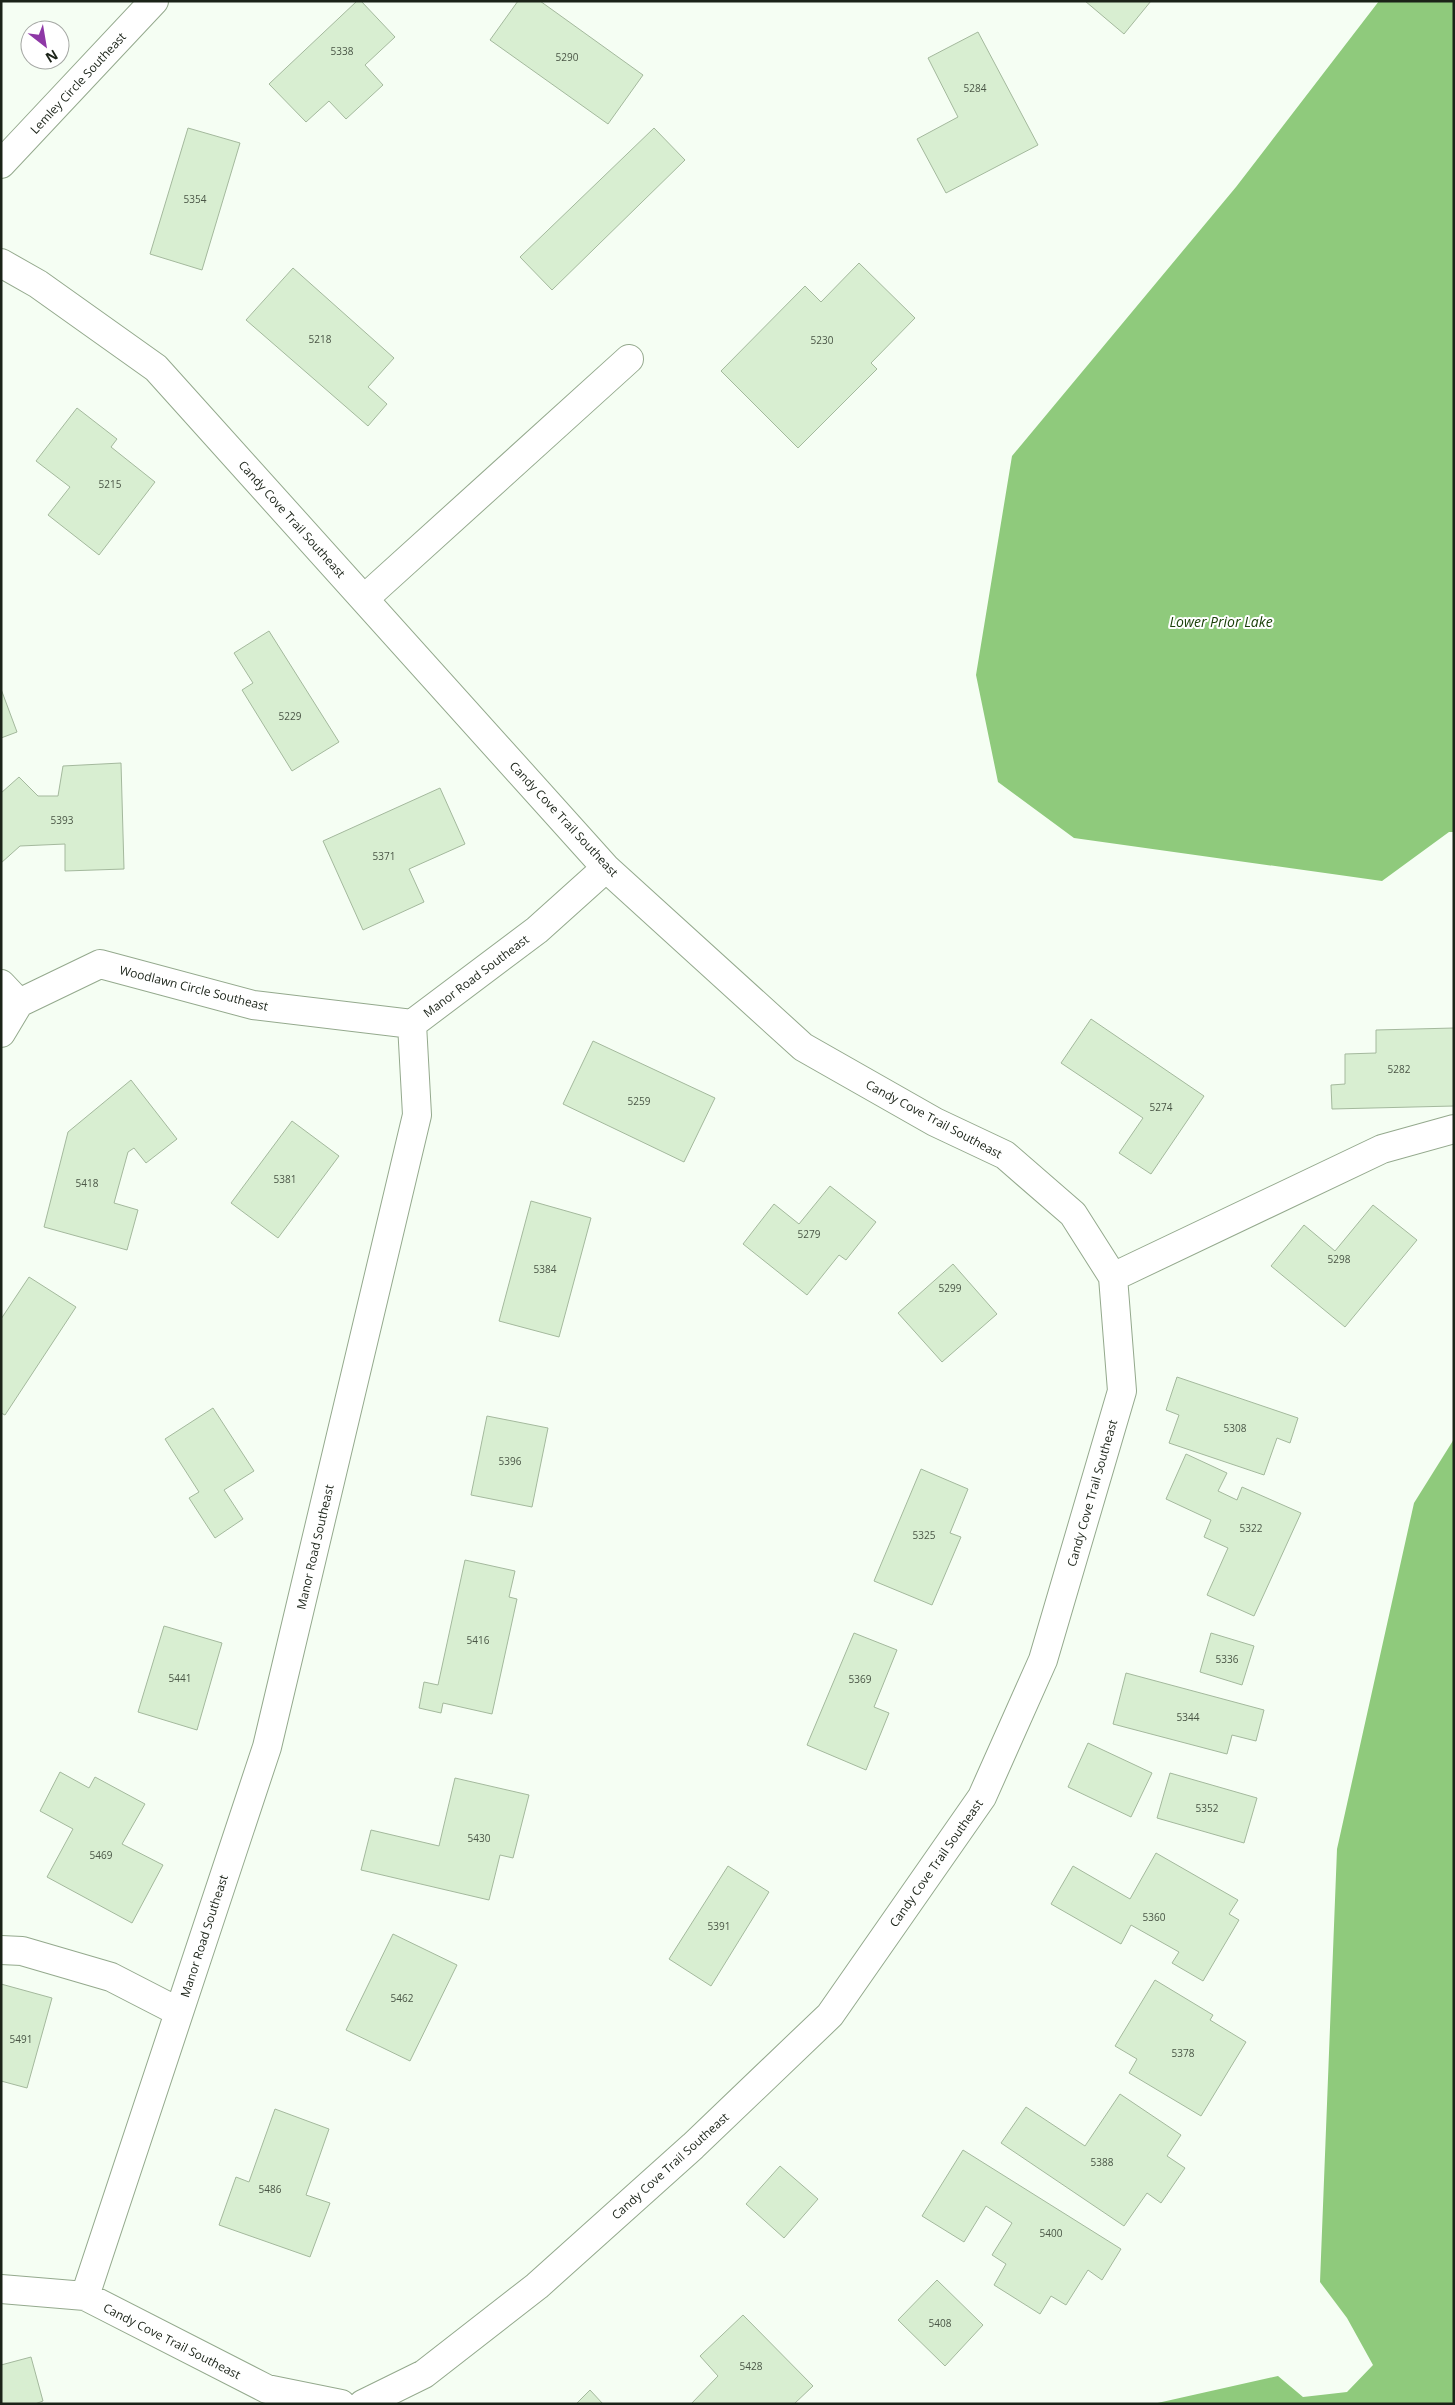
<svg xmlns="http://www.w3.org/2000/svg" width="1455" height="2405" viewBox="0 0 1455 2405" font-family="'Open Sans',sans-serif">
<rect width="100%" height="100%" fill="#f5fef3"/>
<path fill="#8fca7c" d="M1379 1H1454V832H1449L1382 881 1074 838 998 782 976 675 1012 456 1236 187Z
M1454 1439V2404H1153L1278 2376 1303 2397 1347 2392 1373 2365 1347 2318 1320 2282 1337 1849 1414 1503Z"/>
<path fill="#d8eed1" stroke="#a4b99d" d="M357 1H361L395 37 365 65 383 85 346 119 329 101 306 122 269 84Z
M518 1H540L643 75 608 124 490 40Z
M1085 1H1151L1124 34Z
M978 32 1038 145 946 193 917 139 958 117 928 58Z
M188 128 240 143 202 270 150 254Z
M654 128 685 160 552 290 520 257Z
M859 263 915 318 871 363 877 369 798 448 721 371 805 286 821 302Z
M293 268 394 358 368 387 387 404 368 426 246 320Z
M77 408 117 439 111 447 155 482 99 555 48 515 70 487 36 461Z
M269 631 339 742 292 771 242 690 253 683 234 653Z
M1 689 17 732 1 738Z
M121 763 124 869 65 871V844L20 846 1 863V793L19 777 38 796H58L63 766Z
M440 788 465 844 409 869 424 902 363 930 323 841Z
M1091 1019 1204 1096 1151 1174 1119 1153 1143 1118 1061 1063Z
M1454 1028V1106L1332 1109 1331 1085 1345 1084V1054L1376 1053V1030Z
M593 1041 715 1098 684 1162 563 1104Z
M131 1080 177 1139 146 1163 134 1148 128 1152 114 1203 138 1210 127 1250 44 1227 68 1132Z
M292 1121 339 1156 278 1238 231 1203Z
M830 1186 876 1222 846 1260 839 1255 807 1295 743 1244 774 1204 799 1224Z
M531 1201 591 1218 559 1337 499 1321Z
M1373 1205 1417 1240 1345 1327 1271 1266 1304 1225 1335 1251Z
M953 1264 997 1314 942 1362 898 1313Z
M29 1277 76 1307 5 1415 1 1413V1319Z
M1177 1377 1298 1418 1290 1443 1277 1438 1264 1475 1169 1443 1179 1415 1166 1410Z
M213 1408 254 1471 224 1490 243 1519 215 1538 189 1498 199 1492 165 1439Z
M487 1416 548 1428 532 1507 471 1495Z
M1186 1454 1227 1473 1218 1491 1237 1500 1242 1487 1301 1513 1254 1616 1207 1595 1228 1548 1204 1537 1211 1520 1166 1499Z
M921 1469 968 1489 950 1533 961 1537 932 1605 874 1581Z
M465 1560 515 1571 509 1597 517 1599 492 1714 443 1703 441 1713 419 1708 424 1682 438 1685Z
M164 1626 222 1643 197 1730 138 1712Z
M854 1633 897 1650 874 1707 889 1713 866 1770 807 1745Z
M1211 1633 1254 1646 1242 1685 1200 1672Z
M1126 1673 1264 1710 1256 1741 1232 1735 1227 1754 1113 1724Z
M1088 1743 1152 1773 1131 1817 1068 1787Z
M60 1772 89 1788 95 1777 145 1804 122 1844 163 1865 132 1923 47 1877 73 1829 40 1811Z
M1170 1773 1257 1798 1244 1843 1157 1818Z
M455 1778 529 1795 513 1858 500 1855 489 1900 361 1870 371 1830 439 1846Z
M1156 1853 1238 1900 1229 1914 1239 1920 1203 1981 1172 1963 1179 1952 1131 1925 1121 1944 1051 1904 1073 1866 1130 1899Z
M728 1866 769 1892 711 1986 669 1959Z
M393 1934 457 1965 410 2061 346 2030Z
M1155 1980 1213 2015 1210 2020 1246 2042 1201 2116 1129 2073 1137 2059 1115 2046Z
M1 1984 52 1998 27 2088 1 2081Z
M1120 2094 1181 2135 1167 2156 1185 2168 1161 2203 1147 2193 1124 2226 1001 2143 1026 2107 1085 2146Z
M275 2109 329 2129 306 2195 330 2203 310 2257 219 2225 236 2177 249 2182Z
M963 2150 1121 2249 1102 2280 1088 2270 1066 2305 1051 2296 1040 2314 994 2285 1006 2264 992 2255 1012 2223 986 2206 964 2242 922 2216Z
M780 2166 818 2199 784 2238 746 2204Z
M937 2280 983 2325 945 2366 898 2320Z
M743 2315 813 2386 794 2404H691L718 2376 700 2356Z
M31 2357 43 2401 35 2404H1V2365Z
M590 2390 603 2404H576Z"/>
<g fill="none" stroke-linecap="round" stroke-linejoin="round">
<defs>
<path id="minor" d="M1 164 154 1
M1 263 38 284 156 368 606 868 803 1047 935 1122 1005 1155 1073 1214 1113 1277 1122 1391 1043 1660 982 1797 830 2015 693 2146 537 2286 424 2374 363 2404
M364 599 629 359
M1 984 19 1003
M1 1033 19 1003 100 964 253 1005 412 1024
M1113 1277 1382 1149 1454 1129
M1 1950 22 1951 111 1977 179 2012
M1 2289 85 2296 267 2389 341 2404
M85 2296 267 1747 417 1115 412 1024 537 930 606 868"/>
</defs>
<use href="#minor" stroke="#94a98d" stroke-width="30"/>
<use href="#minor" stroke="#fff" stroke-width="28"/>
</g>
<g text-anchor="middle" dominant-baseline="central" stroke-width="4" stroke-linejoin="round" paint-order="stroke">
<g font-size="10" fill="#4a5646">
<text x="342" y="51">5338</text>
<text x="567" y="57">5290</text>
<text x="975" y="88">5284</text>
<text x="195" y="199">5354</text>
<text x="320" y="339">5218</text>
<text x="822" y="340">5230</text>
<text x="110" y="484">5215</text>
<text x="290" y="716">5229</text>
<text x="62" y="820">5393</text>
<text x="384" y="856">5371</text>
<text x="1399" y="1069">5282</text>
<text x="639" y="1101">5259</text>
<text x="1161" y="1107">5274</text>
<text x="285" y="1179">5381</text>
<text x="87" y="1183">5418</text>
<text x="809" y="1234">5279</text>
<text x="1339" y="1259">5298</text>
<text x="545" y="1269">5384</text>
<text x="950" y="1288">5299</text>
<text x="1235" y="1428">5308</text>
<text x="510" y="1461">5396</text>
<text x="1251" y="1528">5322</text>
<text x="924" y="1535">5325</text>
<text x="478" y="1640">5416</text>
<text x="1227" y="1659">5336</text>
<text x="180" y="1678">5441</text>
<text x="860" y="1679">5369</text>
<text x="1188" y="1717">5344</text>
<text x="1207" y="1808">5352</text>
<text x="479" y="1838">5430</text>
<text x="101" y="1855">5469</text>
<text x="1154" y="1917">5360</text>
<text x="719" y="1926">5391</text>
<text x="402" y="1998">5462</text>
<text x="21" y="2039">5491</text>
<text x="1183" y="2053">5378</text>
<text x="1102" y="2162">5388</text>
<text x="270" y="2189">5486</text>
<text x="1051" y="2233">5400</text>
<text x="940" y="2323">5408</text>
<text x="751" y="2366">5428</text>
</g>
<g font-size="12" fill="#1b2318" stroke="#fff">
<text transform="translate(78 83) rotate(-47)">Lemley Circle Southeast</text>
<text transform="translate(292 519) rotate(48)">Candy Cove Trail Southeast</text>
<text transform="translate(564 819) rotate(47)">Candy Cove Trail Southeast</text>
<text transform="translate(476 976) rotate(-37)">Manor Road Southeast</text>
<text transform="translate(194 988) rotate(14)">Woodlawn Circle Southeast</text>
<text transform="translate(934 1119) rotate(28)">Candy Cove Trail Southeast</text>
<text transform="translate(1092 1493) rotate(-74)">Candy Cove Trail Southeast</text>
<text transform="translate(315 1547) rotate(-77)">Manor Road Southeast</text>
<text transform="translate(936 1863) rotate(-55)">Candy Cove Trail Southeast</text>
<text transform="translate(204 1936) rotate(-72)">Manor Road Southeast</text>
<text transform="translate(670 2166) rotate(-42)">Candy Cove Trail Southeast</text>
<text transform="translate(172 2341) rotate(27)">Candy Cove Trail Southeast</text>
</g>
<g font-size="14" font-style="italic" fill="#1a4009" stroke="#fff">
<text x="1221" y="621">Lower Prior Lake</text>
</g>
</g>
<rect width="1455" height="2405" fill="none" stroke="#1b2318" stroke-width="5"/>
<g transform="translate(45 45) rotate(149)"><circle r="24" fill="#ffffff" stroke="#a4a7a3"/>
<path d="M0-4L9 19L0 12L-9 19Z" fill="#8e38a6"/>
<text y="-8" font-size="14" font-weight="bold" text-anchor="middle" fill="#1b2318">N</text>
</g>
</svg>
